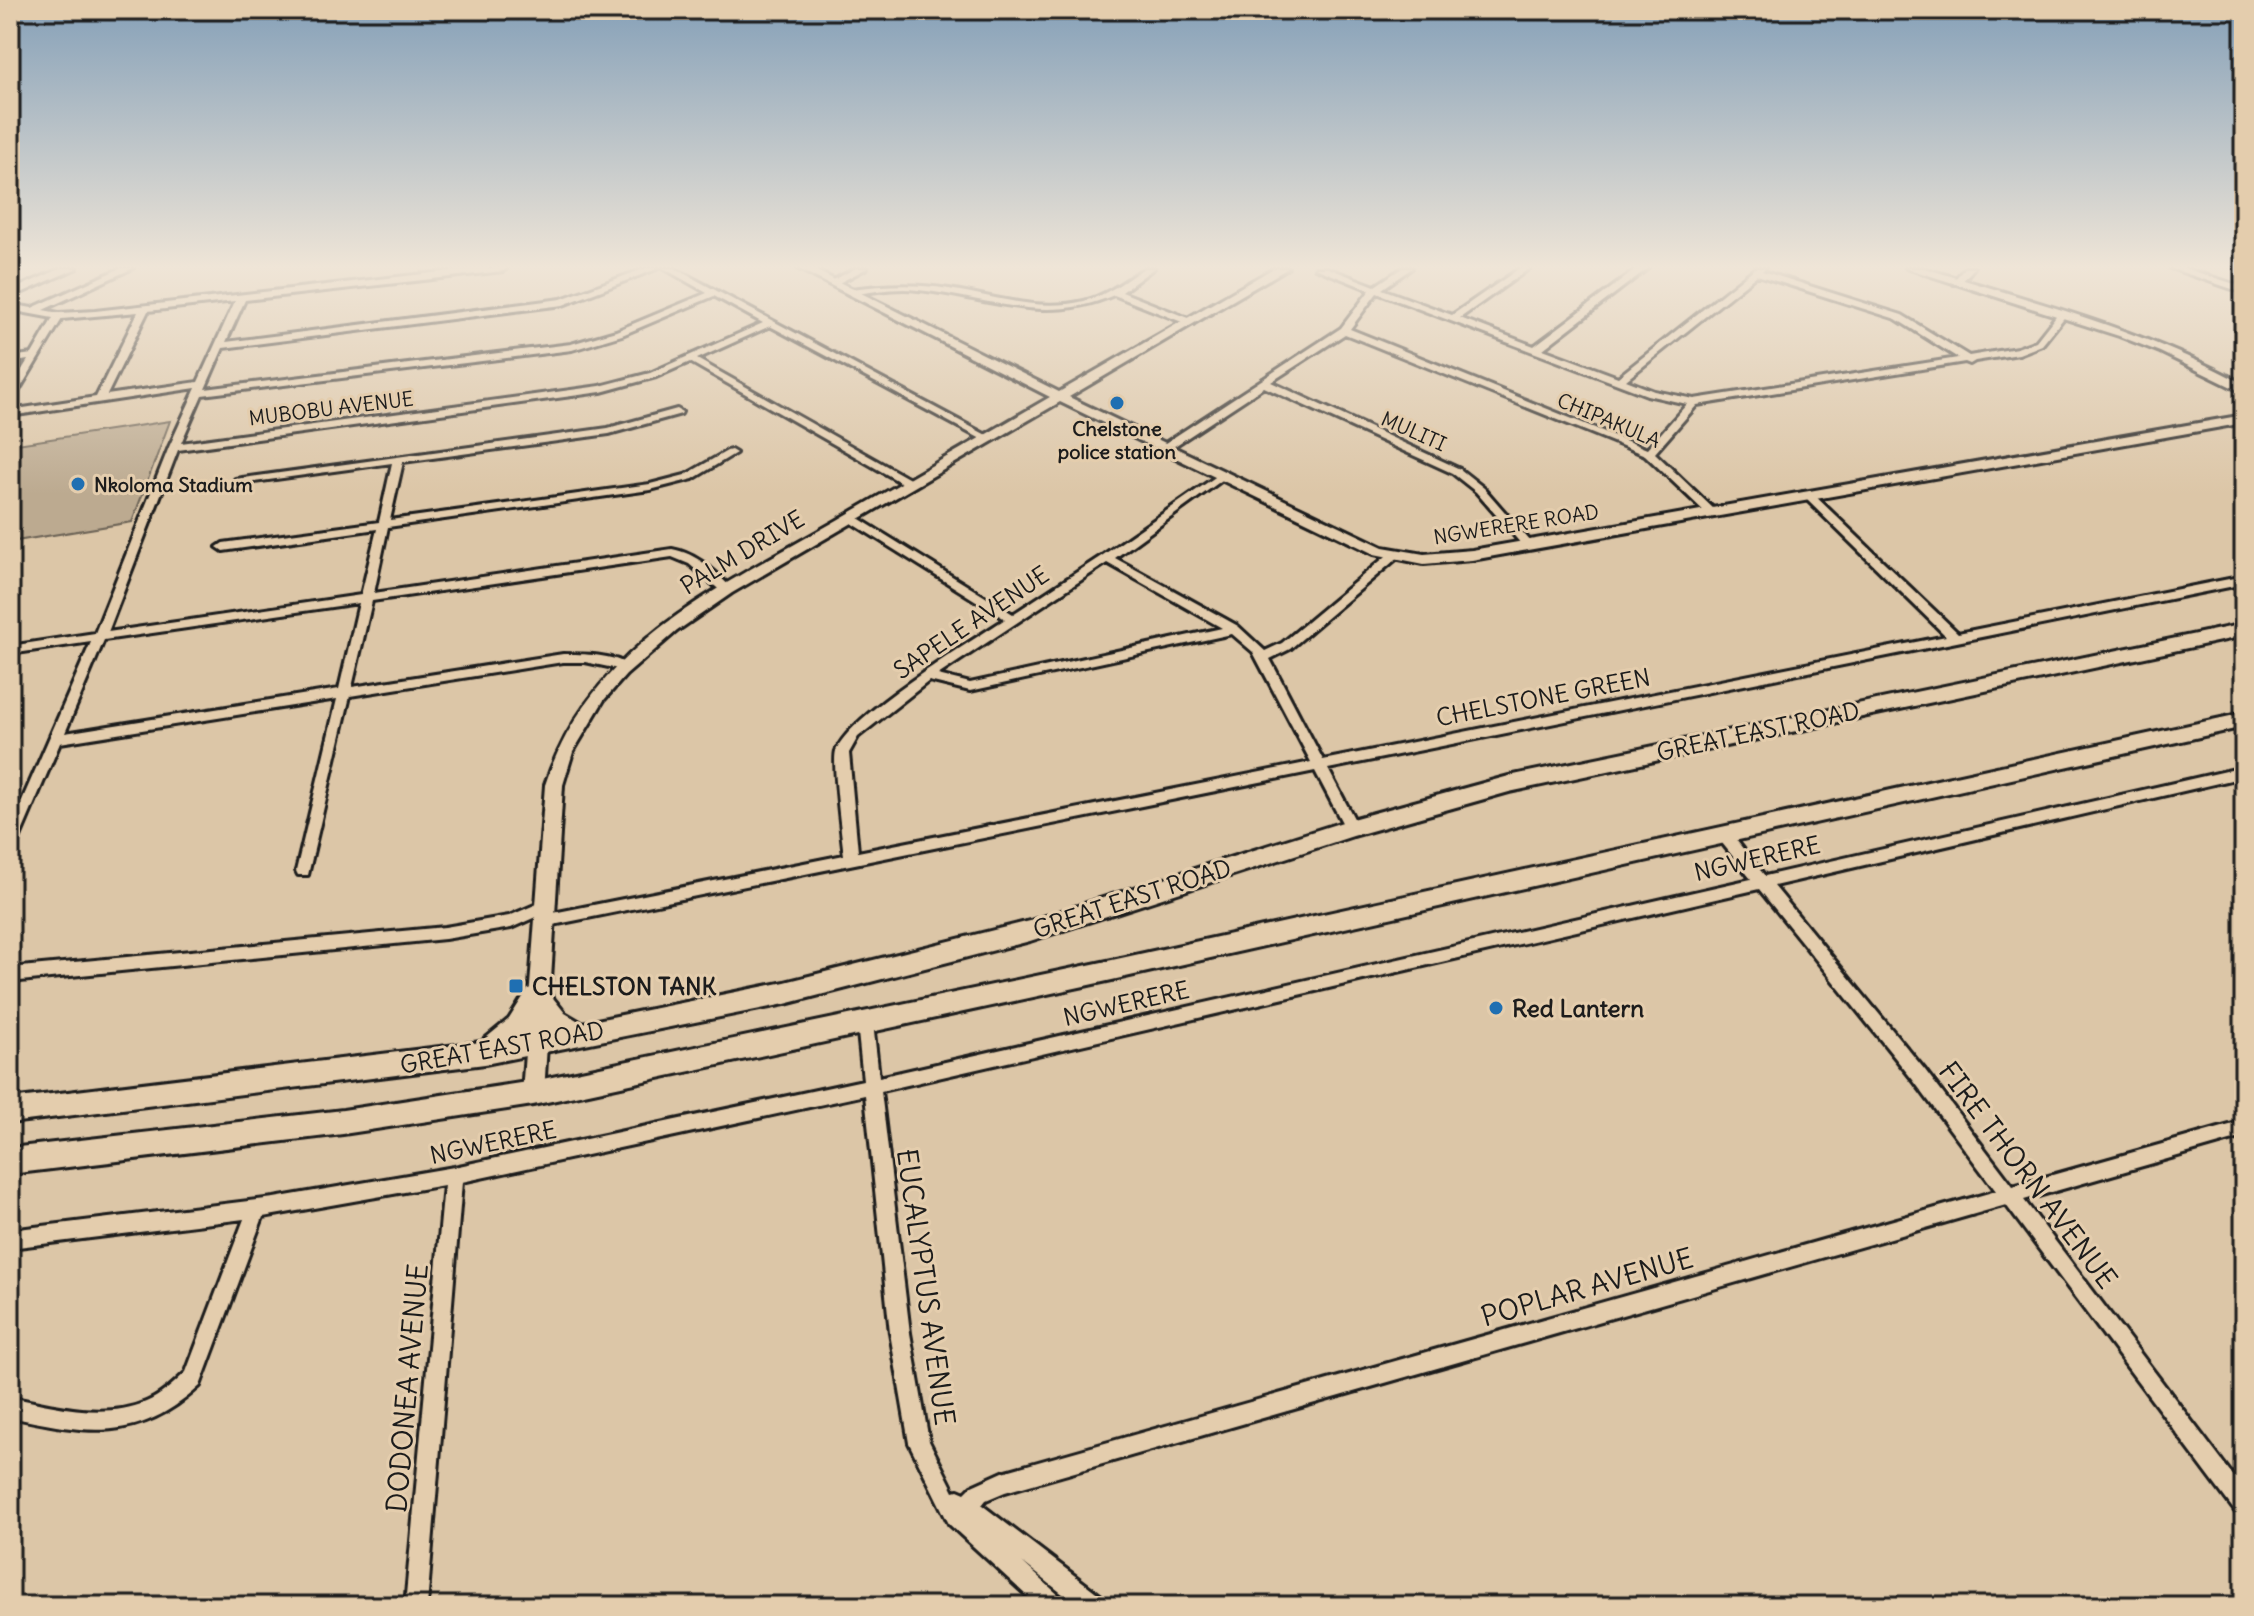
<svg xmlns="http://www.w3.org/2000/svg" width="2254" height="1616" viewBox="0 0 2254 1616" font-family="Delius,sans-serif">
<rect width="100%" height="100%" fill="#dcc6a7"/>
<filter id="ink" filterUnits="userSpaceOnUse"><feTurbulence type="fractalNoise" baseFrequency=".0125" numOctaves="2"/><feDisplacementMap in="SourceGraphic" scale="16" xChannelSelector="R" yChannelSelector="G"/><feConvolveMatrix kernelMatrix="1 2 1 2 8 2 1 2 1" color-interpolation-filters="sRGB"/></filter>
<g filter="url(#ink)">
<path fill="#bcaa90" stroke="#6c6356" stroke-width="2" d="M170 421 132 522 10 542V445Z"/>
<g fill="none" stroke-linecap="round" stroke-linejoin="round">
<defs>
<path id="street" d="M121 268H133L43 310 59 313 95 311 477 268H507L503 271 245 300 226 342 561 299 646 268H659L563 305 223 348 205 389 571 344 616 331 707 293 663 268H674L992 438 987 441 983 440 770 326 697 359 915 482V486H907L690 362 656 377 601 392 178 450 108 632 361 595 377 529 223 551 217 547 223 543 379 522 392 463 239 484 235 483V479L608 428 677 409 682 412 681 414 609 434 403 462 390 520 650 484 685 475 727 451 731 450 736 453 693 479 650 490 388 527 374 593 672 549C696 553 717 572 733 590L731 593H723L689 564 672 557 372 601 352 687 563 654C583 654 614 654 629 666L623 670 585 662H563L350 696 308 875H298L296 871 337 699 60 743 17 844 15 848 10 850V828L91 642 10 654V646L95 633 169 447 196 388 10 416V410L96 397 138 312 62 319 15 397 10 400V389L28 360 10 363V357L32 354 53 318 10 310V304L32 308ZM714 296 763 323 650 373 600 386 181 443 202 395 572 350 622 335ZM235 301 198 382 107 395 148 311ZM359 603 339 689 65 733 104 640Z
M856 268H867L835 285 828 283Z
M1144 268H1154L1122 292 1193 320V324H1187L1114 295C1044 326 989 297 918 290 896 287 873 292 850 295L846 292 850 289C884 285 915 283 949 289 994 296 1038 312 1084 301 1107 295 1125 281 1144 268Z
M1315 268H1328L1375 286 1402 268H1412L1382 289 1452 315 1520 268H1530L1460 318 1534 346 1638 268H1648L1543 349 1618 377 1755 268H1765L1762 271 1902 315 1969 356 2017 348 2036 341 2059 312 2067 314 2042 345 2019 354 1975 361 1970 364 1965 362 1697 405 1655 453 1715 510V514H1707L1645 455 1345 334 1271 382 1460 469 1484 488 1531 542 1533 544 1527 548 1523 546 1476 492 1452 473 1264 387 1167 451H1159V447L1341 328 1370 290ZM1757 275 1896 319 1958 358 1694 399 1654 391 1626 380ZM1377 293 1647 395 1687 404 1647 449 1350 329Z
M1965 268H1974L1960 284H1954V280Z
M2170 268H2184L2244 287V293Z
M1221 473 1225 474V478L1115 558 1238 626 1265 651 1282 643 1391 552H1399L1401 555 1290 649 1270 659 1323 760 1946 636 1803 496V492H1811L1958 633 2244 576V584L1328 769 1359 828 1357 832H1347L1315 771 543 927 538 925 535 921 538 917 543 915 844 855C842 837 832 763 836 751 849 715 969 643 1005 619L847 520V516H855L1013 614 1103 555ZM1107 563 1222 628 970 683 938 675ZM1232 634 1253 652 1311 762 858 852 849 753 858 737 929 681 970 691Z
M2244 767V777L1774 886 1925 1070 2013 1186 2244 1121V1137L2024 1200 2244 1490V1517L2237 1514 2006 1205 1005 1492 986 1500 982 1505 1104 1598 1107 1606H1078L1022 1562 1062 1598 1065 1606H1038L949 1524 909 1443 890 1333 865 1095 462 1182 427 1606H405L444 1185 263 1217 200 1386C137 1444 87 1433 10 1417V1397C53 1406 104 1420 146 1402 161 1396 173 1384 186 1372L244 1219 10 1248V1230L274 1198 454 1167 863 1080 857 1023 859 1018 865 1016 871 1018 873 1023 879 1077 1751 879 1718 838 1716 834 1718 830H1728L1765 876ZM1759 889 1913 1080 1996 1191 1003 1472 972 1486 965 1493 958 1490 954 1491 929 1441 910 1333 881 1091Z
M544 901 549 903 551 907 549 911 511 928 445 939 10 982V968L445 927 509 916Z"/>
<path id="secondary" d="M62 268H77L10 298V291Z
M797 268H811L1059 392 1274 268H1288L1069 397 1383 547 1424 554 1472 550 2244 415V423L1472 560 1424 564 1374 554 1060 402 732 593 677 631 626 675 604 700 573 752 563 785 544 1093 541 1100 533 1103 525 1100 522 1093 545 785C592 644 714 591 834 522 906 480 978 439 1050 397Z
M1906 268H1924C2033 301 2143 330 2244 384V393L2160 352 2119 336Z"/>
<path id="primary" d="M2244 624V636L1509 792 1353 836 1030 941 785 1004 485 1064 10 1123V1099L481 1042 509 1019 528 989 537 986 546 989 565 1013 582 1023 785 982 1030 921 1352 819 1509 776ZM538 1020 548 1029 528 1033Z
M2244 713V727L1112 980 533 1105 343 1134 10 1174V1148L343 1110 533 1081 1112 960Z"/>
</defs>
<use href="#street" stroke="#1c1c1c" stroke-width="6"/>
<use href="#secondary" stroke="#1c1c1c" stroke-width="6"/>
<use href="#primary" stroke="#1c1c1c" stroke-width="6"/>
<use href="#street" fill="#e4cdad" fill-rule="evenodd"/>
<use href="#secondary" fill="#e4cdad" fill-rule="evenodd"/>
<use href="#primary" fill="#e4cdad" fill-rule="evenodd"/>
</g>
</g>
<linearGradient id="sky" x2="0" y2="1"><stop stop-color="#85a0b8"/><stop offset="0.54" stop-color="#efe5d7"/><stop offset="1" stop-color="#efe5d7" stop-opacity="0"/></linearGradient>
<rect width="2254" height="494" fill="url(#sky)"/>
<g fill="#1f6fb2" stroke="#e4cdad" stroke-width="3">
<circle cx="1117" cy="403" r="8"/>
<circle cx="78" cy="484" r="8"/>
<rect x="508" y="978" width="16" height="16" rx="4"/>
<circle cx="1496" cy="1008" r="8"/>
</g>
<g text-anchor="middle" dominant-baseline="central" stroke-width="6" stroke-linejoin="round" paint-order="stroke">
<g font-size="20" fill="#1c1c1c" stroke="#e4cdad">
<text transform="translate(331 408) rotate(-7)">MUBOBU AVENUE</text>
<text transform="translate(1609 420) rotate(23)">CHIPAKULA</text>
<text transform="translate(1414 431) rotate(24)">MULITI</text>
<text transform="translate(1516 524) rotate(-9)">NGWERERE ROAD</text>
</g>
<g font-size="20" font-weight="bold" fill="#1c1c1c" stroke="#e4cdad">
<text x="1117" y="428">Chelstone<tspan x="1117" dy="23">police station</tspan></text>
<text x="94" y="484" text-anchor="start">Nkoloma Stadium</text>
</g>
<g font-size="24" fill="#1c1c1c" stroke="#e4cdad">
<text transform="translate(742 552) rotate(-31)">PALM DRIVE</text>
<text transform="translate(971 622) rotate(-34)">SAPELE AVENUE</text>
<text transform="translate(1543 697) rotate(-11)">CHELSTONE GREEN</text>
<text transform="translate(1758 731) rotate(-12)">GREAT EAST ROAD</text>
<text transform="translate(1757 858) rotate(-13)">NGWERERE</text>
<text transform="translate(1132 898) rotate(-18)">GREAT EAST ROAD</text>
<text transform="translate(1126 1003) rotate(-13)">NGWERERE</text>
<text transform="translate(502 1047) rotate(-10)">GREAT EAST ROAD</text>
<text transform="translate(493 1142) rotate(-12)">NGWERERE</text>
</g>
<g font-size="24" font-weight="bold" fill="#1c1c1c" stroke="#e4cdad" text-anchor="start">
<text x="532" y="986">CHELSTON TANK</text>
<text x="1512" y="1008">Red Lantern</text>
</g>
<g font-size="28" fill="#1c1c1c" stroke="#e4cdad">
<text transform="translate(2028 1175) rotate(53)">FIRE THORN AVENUE</text>
<text transform="translate(926 1287) rotate(82)">EUCALYPTUS AVENUE</text>
<text transform="translate(1587 1287) rotate(-16)">POPLAR AVENUE</text>
<text transform="translate(407 1388) rotate(-85)">DODONEA AVENUE</text>
</g>
</g>
<rect width="2254" height="1616" fill="none" stroke="#e4cdad" stroke-width="40"/>
<rect x="20" y="20" width="2214" height="1576" fill="none" stroke="#1c1c1c" stroke-width="3" filter="url(#ink)"/>
</svg>
